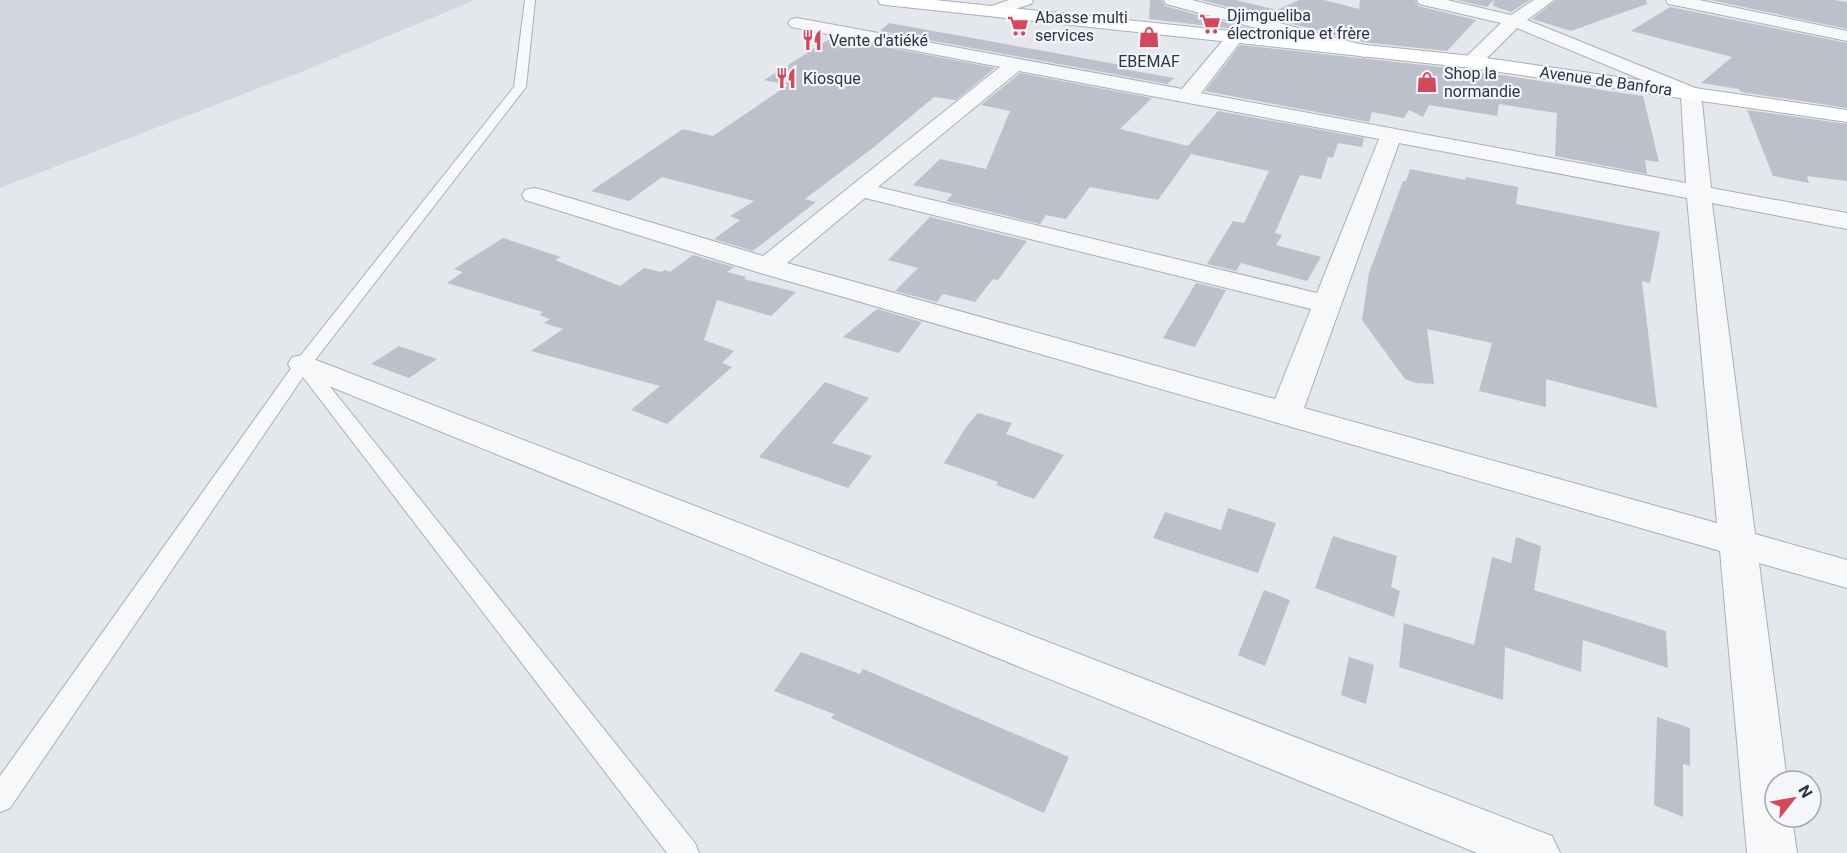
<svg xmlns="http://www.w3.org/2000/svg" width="1847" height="853" viewBox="0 0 1847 853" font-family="Roboto,sans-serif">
<rect width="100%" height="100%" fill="#e4e7ec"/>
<path fill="#d2d6de" d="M0 0H475L306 70 0 188Z"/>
<path fill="#bbc0ca" d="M1150 0H1162L1165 6 1261 32 1149 19Z
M1201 0H1236L1277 10 1299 0H1324L1359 9 1360 0H1415L1418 6 1476 20 1447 51 1362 42Z
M1457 0H1530L1511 12 1493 6 1494 0 1487 7Z
M1556 0H1646L1647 4 1571 31 1532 19Z
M1710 0H1834L1847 2V29Z
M1670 7 1847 43V108L1741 92 1739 89 1701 83 1732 57 1631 31Z
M889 23 1121 65 1118 68 1174 78 1167 84 880 31Z
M828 40 862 46 865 43 995 68 956 100 934 97 874 147 805 199 816 202 753 251 714 239 740 220 730 216 754 201 662 177 629 201 591 191 683 129 713 136 788 85 764 80Z
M1240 45 1460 69 1643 96 1659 162 1645 160 1647 174 1555 156 1557 113 1499 104 1497 116 1429 105 1423 117 1409 110 1404 118 1372 112 1369 122 1205 91Z
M1020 73 1152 98 1120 129 1188 146 1218 111 1364 138 1362 147 1338 143 1333 158 1328 157 1321 179 1300 175 1275 233 1282 235 1276 245 1321 257 1307 281 1241 263 1236 271 1207 264 1233 221 1244 223 1269 171 1191 154 1158 200 1090 187 1066 219 1046 215 1040 224 946 201 953 194 913 185 940 159 986 169 1010 111 981 105Z
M1747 110 1847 124V181L1807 176 1809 183 1773 176Z
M1410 169 1465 180 1466 177 1518 187 1516 204 1660 232 1650 283 1642 281 1657 408 1546 379V407L1479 391 1492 343 1427 329 1434 384 1416 383 1405 379 1362 320 1369 273 1403 181H1406Z
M930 217 1027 241 998 280 993 279 975 302 943 294 937 302 895 291 918 268 888 260Z
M503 238 561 257 555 260 620 286 644 268 661 272 665 270 670 272 693 255 734 267 727 272 746 277 744 279 796 292 771 316 717 300 704 340 734 351 722 363 732 367 667 424 631 410 660 386 531 351 563 329 544 323 550 319 539 315 543 312 447 283 463 272 454 269Z
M1196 283 1226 290 1195 347 1163 338Z
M877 309 922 322 899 353 843 337Z
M399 346 437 359 409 378 371 364Z
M825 382 869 398 832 443 872 456 848 488 759 457Z
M978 413 1012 423 1006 434 1064 455 1034 499 996 485 998 482 944 463 966 427Z
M1228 508 1276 523 1258 573 1153 538 1165 512 1221 530Z
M1333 536 1397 556 1391 587 1400 591 1394 617 1315 588Z
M1516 537 1541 546 1534 590 1666 631 1668 668 1583 640 1581 672 1505 647 1503 700 1399 667 1404 623 1474 645 1492 557 1511 563Z
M1264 590 1290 600 1265 666 1238 655Z
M801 652 860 674 863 669 1069 757 1044 813 831 718 834 714 774 691Z
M1349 657 1374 665 1366 704 1341 695Z
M1657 717 1690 728V766L1683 764V817L1654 805Z"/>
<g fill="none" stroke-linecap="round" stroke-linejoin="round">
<defs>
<path id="lane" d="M525 0H535L526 87 312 364 695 843 699 853H667L303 377 10 808 0 812V776L297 360 514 87Z"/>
<path id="street" d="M1009 0H1033L1031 4 994 16 988 15 985 11 988 7Z
M1164 0H1192L1371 47 1373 51 1371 55 1364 57 1166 4Z
M1417 0H1447L1511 15 1534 0H1554L1527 20 1698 89 1701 93 1711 188 1847 213V229L1712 203 1755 534 1847 560V588L1759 563 1787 781H1775V817H1792L1797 853H1747L1720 551 757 272 525 200 522 195 525 190 534 188 543 190 763 256 1000 67 791 27 788 23 791 19 797 18 1182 89 1229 33H1241L1244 37 1201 93 1686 183 1681 96 1517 28 1479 66H1465L1462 62 1465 58 1501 23 1419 4ZM1019 71 1379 139 1317 293 878 187ZM1399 143 1687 198 1717 523 1304 408ZM865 198 1311 309 1275 399 787 263Z
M1666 0H1699L1847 31V41L1674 5 1668 4Z
M303 355 1552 836 1560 853H1477L292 371 288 364 292 357Z"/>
<path id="secondary" d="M878 0H935L1472 56 1847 110V122L1472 68 886 5 880 4Z"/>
</defs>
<use href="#lane" stroke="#a9aeb7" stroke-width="2"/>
<use href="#street" stroke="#a9aeb7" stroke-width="2"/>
<use href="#secondary" stroke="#a9aeb7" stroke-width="2"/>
<use href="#lane" fill="#f7f8fa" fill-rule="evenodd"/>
<use href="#street" fill="#f7f8fa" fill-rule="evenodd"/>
<use href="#secondary" fill="#fff" fill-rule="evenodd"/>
</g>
<defs>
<symbol id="supermarket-bare" viewBox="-9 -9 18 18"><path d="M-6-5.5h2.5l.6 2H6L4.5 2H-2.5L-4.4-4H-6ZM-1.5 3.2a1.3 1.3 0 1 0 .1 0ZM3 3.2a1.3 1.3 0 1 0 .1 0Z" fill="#d1495b" stroke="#f4f6f9" stroke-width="2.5" paint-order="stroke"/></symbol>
<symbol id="shop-bare" viewBox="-9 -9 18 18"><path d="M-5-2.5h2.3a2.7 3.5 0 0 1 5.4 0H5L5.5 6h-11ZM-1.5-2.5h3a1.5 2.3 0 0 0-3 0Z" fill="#d1495b" stroke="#f4f6f9" stroke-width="2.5" paint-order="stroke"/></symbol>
<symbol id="restaurant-bare" viewBox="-9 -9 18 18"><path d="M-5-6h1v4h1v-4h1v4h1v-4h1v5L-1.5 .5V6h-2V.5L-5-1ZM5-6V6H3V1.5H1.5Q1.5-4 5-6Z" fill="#d1495b" stroke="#f4f6f9" stroke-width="2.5" paint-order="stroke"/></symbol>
</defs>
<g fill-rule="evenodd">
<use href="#supermarket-bare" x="1195" y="9" width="30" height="30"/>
<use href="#supermarket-bare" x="1003" y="11" width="30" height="30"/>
<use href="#shop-bare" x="1134" y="22" width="30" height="30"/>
<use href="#restaurant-bare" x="797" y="25" width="30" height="30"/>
<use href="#restaurant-bare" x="771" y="63" width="30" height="30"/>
<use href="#shop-bare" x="1412" y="67" width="30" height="30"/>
</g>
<g text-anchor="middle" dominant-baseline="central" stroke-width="4.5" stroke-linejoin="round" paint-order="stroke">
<g font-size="16" fill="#2b3445" stroke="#f4f6f9" text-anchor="start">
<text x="1227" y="15">Djimgueliba<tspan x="1227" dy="18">électronique et frère</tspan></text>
<text x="1035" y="17">Abasse multi<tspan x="1035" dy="18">services</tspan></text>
<text x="829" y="40">Vente d'atiéké</text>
<text x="1149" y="61" text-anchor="middle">EBEMAF</text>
<text x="1444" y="73">Shop la<tspan x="1444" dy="18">normandie</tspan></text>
<text x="803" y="78">Kiosque</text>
</g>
<g font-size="16" fill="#2b3445" stroke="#f4f6f9">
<text transform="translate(1606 81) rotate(8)">Avenue de Banfora</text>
</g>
</g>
<g transform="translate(1793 799) rotate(59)"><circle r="28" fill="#f4f6f9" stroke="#a4a8b1" stroke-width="1.5"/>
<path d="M0-4.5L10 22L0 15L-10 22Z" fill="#d1495b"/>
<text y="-9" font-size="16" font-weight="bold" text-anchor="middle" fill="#2b3445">N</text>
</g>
</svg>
